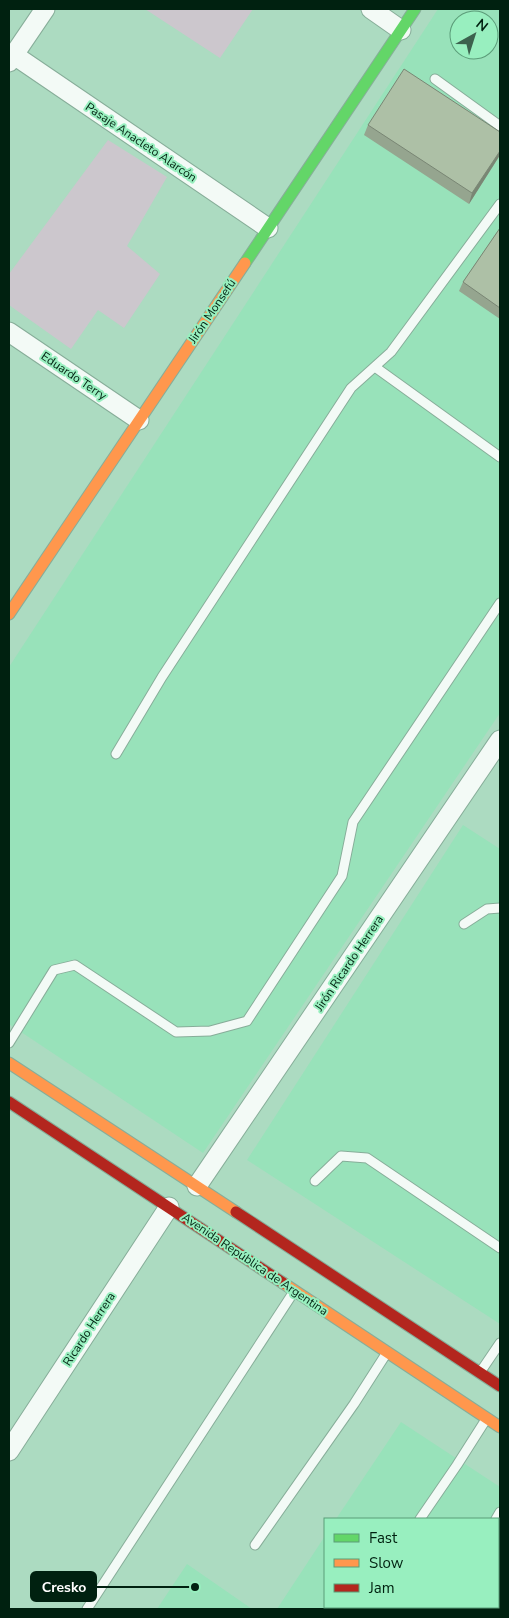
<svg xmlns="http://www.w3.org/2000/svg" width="509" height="1618" viewBox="0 0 509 1618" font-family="'Nunito Sans',sans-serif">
<rect width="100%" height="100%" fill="#acdbc1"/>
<path fill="#98e2ba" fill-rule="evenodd" d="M438 9H500V713L203 1153 9 1024V667ZM459 20H489V50H459Z
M463 825 500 849V1324L247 1160Z
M401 1422 500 1487V1527L498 1531V1519H336Z
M325 1536V1607H448L446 1609H277Z
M187 1564 252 1609H157Z"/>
<path fill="#ccc7cd" d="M145 9H253L220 58Z
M108 140 167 177 127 246 160 274 124 328 98 310 71 349 9 305V274Z"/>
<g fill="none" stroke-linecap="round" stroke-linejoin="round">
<defs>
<path id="lane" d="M435 79 500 126
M375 367 500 457
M116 754 162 677 351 388 391 352 500 204
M464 924 487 909 500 908
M9 1043 54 970 75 965 176 1032 210 1031 247 1021 342 876 353 822 500 603
M315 1181 341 1156 367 1158 500 1248
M481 1371 500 1343
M420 1519 457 1465 485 1421
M496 1519 500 1512
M255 1545 354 1404 386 1354
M87 1609 293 1293
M434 1609 436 1607
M500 1609V1608"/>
<path id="street" d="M371 9 401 30
M14 55 268 228
M9 62 45 9
M9 332 139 420
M197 1186 500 740
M9 1451 169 1207"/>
<path id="fast" d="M245 263 415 9"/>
<path id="slow" d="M9 614 245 263
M9 1063 236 1212
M283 1283 500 1427"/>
<path id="jam" d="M9 1102 283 1283
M236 1212 500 1386"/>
</defs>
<use href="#lane" stroke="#87ad99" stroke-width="11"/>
<use href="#street" stroke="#87ad99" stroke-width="21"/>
<use href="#fast" stroke="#87ad99" stroke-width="13"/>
<use href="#slow" stroke="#87ad99" stroke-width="13"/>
<use href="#jam" stroke="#87ad99" stroke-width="13"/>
<use href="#lane" stroke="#f3faf6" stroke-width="9"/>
<use href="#street" stroke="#f3faf6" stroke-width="19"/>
<use href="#fast" stroke="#63d668" stroke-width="11"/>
<use href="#slow" stroke="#ff974d" stroke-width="11"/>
<use href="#jam" stroke="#b3261e" stroke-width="11"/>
</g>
<path fill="#95a58f" d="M368 125 500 132V155L469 204 364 135Z
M500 228V319L459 291 463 282Z"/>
<path fill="#798674" d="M500 151V155L469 204 472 193Z"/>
<path fill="#adc0a6" stroke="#798674" d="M404 69 500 132V151L472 193 368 125Z
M500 228V308L463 282Z"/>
<g text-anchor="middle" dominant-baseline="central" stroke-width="4" stroke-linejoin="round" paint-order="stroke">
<g font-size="12" fill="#002110" stroke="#98efbf">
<text transform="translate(141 142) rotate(34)">Pasaje Anacleto Alarcón</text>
<text transform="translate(212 311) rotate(-56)">Jirón Monsefú</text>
<text transform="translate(74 376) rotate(34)">Eduardo Terry</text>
<text transform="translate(349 963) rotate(-56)">Jirón Ricardo Herrera</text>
<text transform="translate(255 1264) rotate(34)">Avenida República de Argentina</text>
<text transform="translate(89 1329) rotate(-57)">Ricardo Herrera</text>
</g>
</g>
<path fill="none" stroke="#002110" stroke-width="2" d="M195 1587L96 1587"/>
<circle fill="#002110" stroke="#98efbf" stroke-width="2" cx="195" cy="1587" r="5"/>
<rect fill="#002110" stroke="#002110" stroke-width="2" x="31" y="1572" width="65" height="29" rx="5"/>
<g font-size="14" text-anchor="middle" font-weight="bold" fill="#fff">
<text x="64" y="1592">Cresko</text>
</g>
<rect width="509" height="1618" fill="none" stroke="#002110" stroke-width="20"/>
<rect x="324" y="1518" width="175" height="90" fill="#98efbf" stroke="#5b9d79"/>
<rect x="334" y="1534" width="25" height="8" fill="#63d668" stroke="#5b9d79"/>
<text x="369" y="1543" font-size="15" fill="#002110">Fast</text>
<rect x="334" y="1559" width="25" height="8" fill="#ff974d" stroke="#5b9d79"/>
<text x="369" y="1568" font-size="15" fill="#002110">Slow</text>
<rect x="334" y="1584" width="25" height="8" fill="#b3261e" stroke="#5b9d79"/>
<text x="369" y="1593" font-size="15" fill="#002110">Jam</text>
<g transform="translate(474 35) rotate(39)"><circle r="24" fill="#98efbf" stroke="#5b9d79"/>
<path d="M0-4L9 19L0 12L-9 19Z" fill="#3c624e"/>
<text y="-8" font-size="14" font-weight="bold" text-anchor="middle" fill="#002110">N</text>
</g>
</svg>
